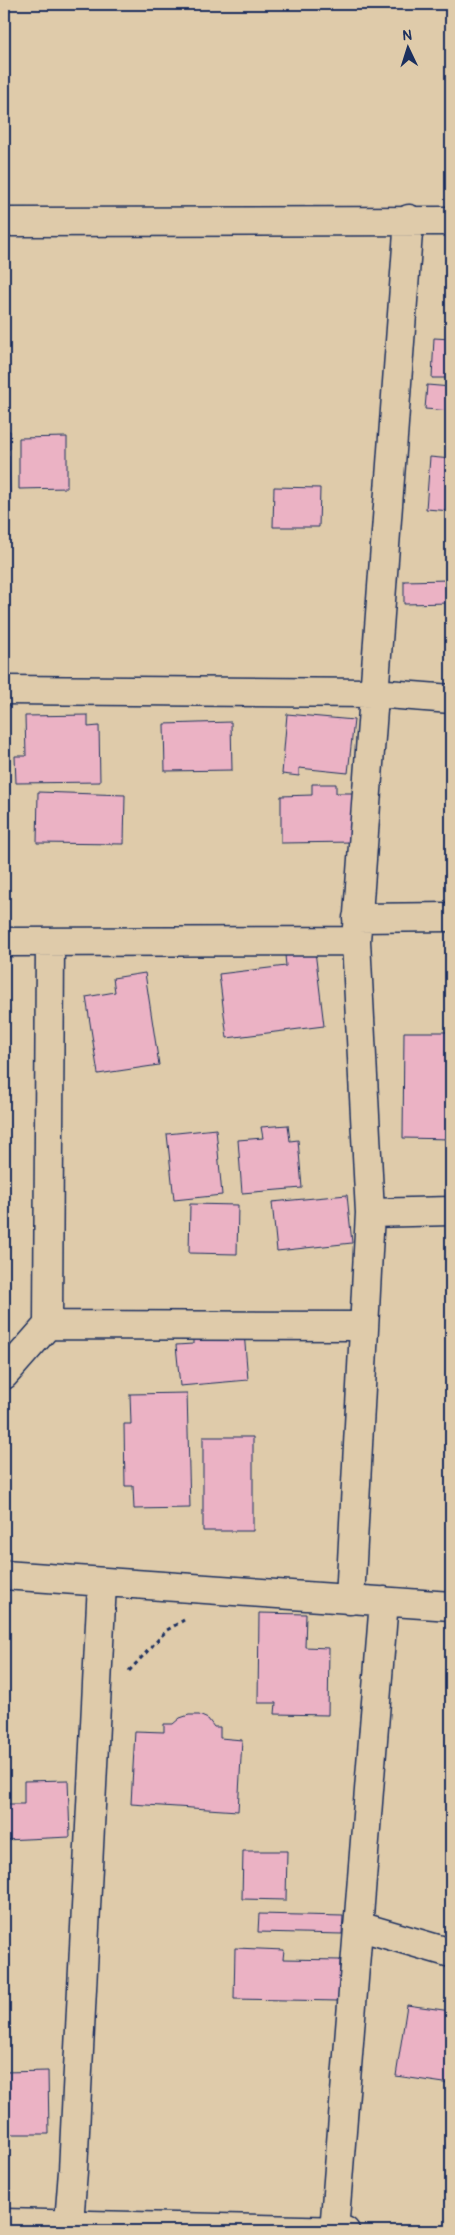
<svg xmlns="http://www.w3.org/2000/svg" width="455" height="2235" viewBox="0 0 455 2235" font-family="Pangolin,sans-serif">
<rect width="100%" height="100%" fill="#dfcbaa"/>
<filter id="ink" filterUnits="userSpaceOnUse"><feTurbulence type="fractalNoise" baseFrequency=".02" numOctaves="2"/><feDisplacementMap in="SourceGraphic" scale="10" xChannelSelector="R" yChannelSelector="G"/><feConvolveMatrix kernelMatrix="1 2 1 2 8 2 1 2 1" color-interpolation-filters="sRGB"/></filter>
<g filter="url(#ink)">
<path fill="#ebb2c4" stroke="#1b2f5e" d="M434 338 451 339V378H432Z
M427 385 451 387V411L425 409Z
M4 431H10V449L4 450Z
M67 437V488L19 489V438Z
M4 456H9L10 495H4Z
M430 457 451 459V511L426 509Z
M274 487 320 488 319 527H273Z
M449 580V603L404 604V581Z
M287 714 354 720 348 773 299 768V776L282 774Z
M88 715V727L99 726 100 782 16 783 15 756H26L25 716Z
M231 722 232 770 165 771 164 724Z
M312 784H336V793H354V842L281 843V796L312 795Z
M38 792 125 795 124 844 37 843Z
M315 951 324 1026 227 1038 219 974 286 966 285 955Z
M145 973 159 1065 98 1074 86 997 115 992 113 978Z
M404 1032H451V1139L403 1138Z
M288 1125 290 1141 298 1140 302 1188 242 1193 238 1140 263 1138 261 1127Z
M216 1129 222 1195 174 1200 167 1134Z
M347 1195 352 1243 277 1251 272 1202Z
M190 1204 238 1205 237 1254 189 1253Z
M244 1332 248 1380 180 1386 176 1345 193 1344V1337Z
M187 1393 190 1508 134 1509 133 1486H125L124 1424H131L130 1394Z
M203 1437H253V1531H203Z
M259 1613 306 1614 305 1647 329 1648 328 1715 275 1714 276 1703H258Z
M189 1715H199L208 1719 214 1727H220V1738L242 1740 238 1811 131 1804 135 1731 164 1732V1724H173L180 1718Z
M68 1780 70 1837 4 1840V1804H24V1781Z
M243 1851H287L286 1900 242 1899Z
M259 1914 343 1916 342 1934 258 1932Z
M235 1948 284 1950 283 1959 340 1960 339 2001 234 1999Z
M407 2005 451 2011V2084L396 2076Z
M48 2071 49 2134H4V2072Z"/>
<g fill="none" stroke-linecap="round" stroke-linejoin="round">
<defs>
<path id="minor" d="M4 222 451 221
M4 690 374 693 451 699
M357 918 451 917
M4 942 356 941
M370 1213 451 1211
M48 1325 363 1326
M4 1375 48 1325 50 942
M4 1575 451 1606
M350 1600 370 1213 356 941 409 219
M358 1926 451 1953
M4 2223 345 2231
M69 2223 73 2171 102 1583
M334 2231 384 1601"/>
</defs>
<use href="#minor" stroke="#1b2f5e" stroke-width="31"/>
<path stroke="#1b2f5e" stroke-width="3" stroke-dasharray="4 4" stroke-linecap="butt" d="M129 1671 167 1630 184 1620"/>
<use href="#minor" stroke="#dfcbaa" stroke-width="28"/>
</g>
</g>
<rect width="455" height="2235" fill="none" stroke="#dfcbaa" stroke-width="20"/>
<rect x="10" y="10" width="435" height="2215" fill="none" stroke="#1b2f5e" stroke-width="2" filter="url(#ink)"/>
<g transform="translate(408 48) rotate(356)" stroke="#dfcbaa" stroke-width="4" paint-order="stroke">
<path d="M0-4L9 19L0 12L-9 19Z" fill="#1b2f5e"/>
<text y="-8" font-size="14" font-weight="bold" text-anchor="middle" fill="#1b2f5e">N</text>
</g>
</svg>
